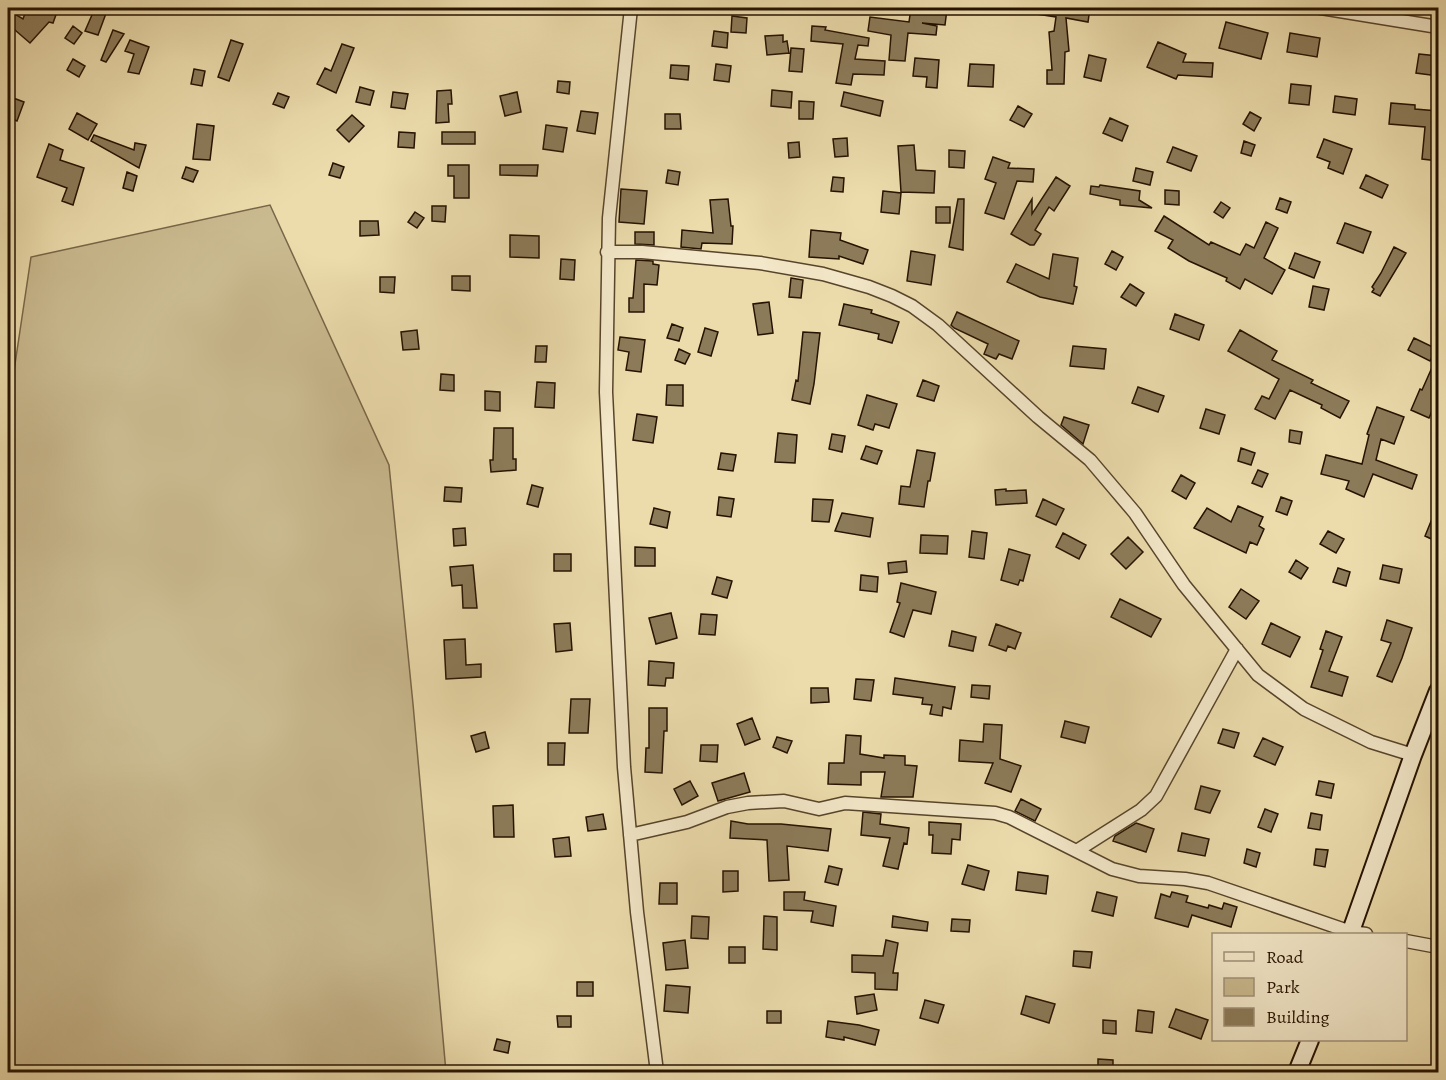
<svg xmlns="http://www.w3.org/2000/svg" width="1446" height="1080" viewBox="0 0 1446 1080" font-family="Alegreya,serif">
<rect width="100%" height="100%" fill="#ecdcac"/>
<filter id="stains"><feTurbulence type="fractalNoise" baseFrequency=".00333" numOctaves="4"/><feColorMatrix values="0 0 0 0 .2 0 0 0 0 .09 0 0 0 0 .02 0 0 0 .5 -.17"/></filter>
<radialGradient id="worn" r=".72"><stop offset=".6" stop-color="#630" stop-opacity="0"/><stop offset="1" stop-color="#630" stop-opacity=".3"/></radialGradient>
<path fill="#caba8f" stroke="#786648" stroke-width="1.5" d="M270 205 389 465 413 704 446 1072H8V411L31 257Z"/>
<path fill="#8c7b59" stroke="#251200" stroke-width="1.5" d="M27 8H44L57 12 53 23 49 22 30 43 8 24V10L23 19Z
M95 8H108L98 35 85 31Z
M911 8 947 9 945 25 922 23 937 26 936 35 908 33 905 61 889 60 891 35 868 31 870 17 909 22Z
M1037 8H1090L1088 22 1066 18 1069 51 1065 52 1064 84H1047V70H1052L1049 32 1054 31 1056 17 1037 14Z
M732 16 747 18 746 33 731 32Z
M1226 22 1268 33 1261 59 1219 48Z
M73 26 82 33 74 44 65 38Z
M812 26 826 27 825 30 869 38 868 46 858 45 855 59 885 61 884 75 853 74 851 85 836 83 843 44 811 41Z
M113 30 124 34 106 62 101 60Z
M714 31 728 33 727 48 712 46Z
M1290 33 1320 38 1317 57 1287 52Z
M783 35V42L787 41 789 53 767 55 765 36Z
M130 40 149 47 139 74 128 72 134 54 125 51Z
M231 40 243 44 229 81 218 77Z
M1158 42 1186 54 1183 62 1213 63 1212 77 1178 75 1176 79 1147 67Z
M342 44 354 48 336 93 317 84 325 68 331 71Z
M791 48 804 49 802 72 789 71Z
M1419 54 1438 56V76L1416 73Z
M1089 55 1106 59 1101 81 1084 77Z
M915 58 939 60 937 88 926 87 927 77 913 76Z
M73 59 85 66 79 77 67 70Z
M716 64 731 66 729 82 714 80Z
M970 64 994 65 993 87 968 86Z
M671 65 689 66 688 80 670 78Z
M194 69 205 71 202 86 191 84Z
M558 81 570 82 569 94 557 92Z
M1291 84 1311 86 1309 105 1289 103Z
M360 87 374 91 370 105 356 102Z
M451 90 452 104H448L449 122 436 123 437 91Z
M772 90 792 92 791 108 771 106Z
M393 92 408 94 405 109 391 107Z
M517 92 521 112 505 116 500 96Z
M844 92 883 101 880 116 841 106Z
M278 93 289 97 284 108 273 104Z
M8 96 24 102 17 121 8 117Z
M1335 96 1357 99 1355 115 1333 112Z
M799 101 814 102 813 119H799Z
M1391 103 1415 105V109L1438 111V161L1422 159 1425 127 1389 124Z
M1018 106 1032 114 1024 127 1010 120Z
M581 111 598 113 595 134 577 131Z
M1250 112 1261 118 1254 131 1243 124Z
M77 113 97 124 88 140 69 129Z
M665 114H680L681 129H665Z
M352 115 364 126 349 142 337 130Z
M1110 118 1128 126 1122 141 1103 133Z
M197 124 214 126 210 160 193 159Z
M546 125 567 128 563 152 543 149Z
M399 132 415 133 414 148 398 147Z
M442 132H475V144H442Z
M94 135 134 150 135 143 146 145 139 168 91 141Z
M847 138 848 156 835 157 833 139Z
M1324 139 1352 149 1343 174 1328 168 1330 162 1317 157Z
M1244 141 1255 145 1251 156 1241 153Z
M799 142 800 157 789 158 788 143Z
M49 144 63 150 60 160 84 168 73 205 62 201 67 188 37 177Z
M914 145 916 170 935 171 934 193 901 192 898 146Z
M1173 147 1197 156 1191 171 1167 162Z
M949 150 965 151 964 168 949 167Z
M993 157 1010 163 1008 168 1034 169 1033 182 1017 181 1004 219 985 213 996 183 985 179Z
M333 163 344 167 340 178 329 175Z
M448 165H469V198H454V176H448Z
M500 165H538L537 176 500 175Z
M186 167 198 171 193 182 182 178Z
M1136 168 1153 172 1150 185 1133 181Z
M668 170 680 172 678 185 666 183Z
M127 172 137 176 133 191 123 188Z
M1366 175 1388 185 1382 198 1360 188Z
M833 177 844 178 843 192 831 191Z
M1056 177 1070 186 1054 211 1049 207 1035 230 1041 234 1034 245H1030L1011 234 1032 199V214Z
M1100 185 1140 191 1139 200 1152 208 1120 205V200L1090 194 1091 186 1099 187Z
M621 189 647 191 644 224 619 222Z
M1165 190 1179 191V205L1165 204Z
M883 191 901 193 899 214 881 212Z
M1280 198 1291 202 1287 213 1276 209Z
M728 199 731 226H733L732 244 702 243 701 249 681 247 682 230 713 233 710 200Z
M958 199H964L963 250 949 247Z
M1221 202 1230 208 1223 218 1214 212Z
M432 206H446L445 222 432 221Z
M936 207H950V223H936Z
M415 212 424 218 417 228 408 222Z
M1164 216 1209 245 1211 242 1240 255 1246 244 1254 248 1266 222 1278 228 1264 258 1285 270 1272 294 1245 279 1240 289 1226 281 1227 278 1189 261 1168 248 1173 240 1155 231Z
M360 221H378L379 235 360 236Z
M1345 223 1371 232 1363 253 1337 243Z
M811 230 841 233 840 240 868 250 863 264 839 256V259L809 257Z
M635 232H654V245L635 244Z
M510 235 539 236V258L510 257Z
M1394 247 1406 253 1380 296 1372 292 1374 289 1372 287 1381 273Z
M911 251 935 255 931 285 907 281Z
M1112 251 1123 257 1116 270 1105 264Z
M1295 253 1320 262 1314 278 1289 268Z
M1053 254 1078 258 1074 286 1077 287 1073 304 1040 297 1007 282 1016 264 1049 279Z
M561 259 575 260 574 280 560 279Z
M636 260 653 261V264L659 265 657 285 644 284V312H629V298H633Z
M452 276H470V291L452 290Z
M380 277H395L394 293 380 292Z
M791 278 803 280 801 298 789 297Z
M1130 284 1144 293 1136 306 1121 297Z
M1313 286 1329 289 1324 310 1309 307Z
M769 302 773 333 758 335 753 304Z
M844 304 872 310 871 313 899 322 892 343 878 339 879 334 839 325Z
M957 312 1019 341 1012 359 999 354 996 359 984 354 988 344 954 328 951 325Z
M1175 314 1204 325 1199 340 1170 329Z
M672 324 683 328 679 341 667 338Z
M705 328 718 332 711 356 698 352Z
M417 330 419 349 403 350 401 332Z
M1240 330 1277 351 1272 360 1313 380 1311 383 1349 401 1340 418 1321 408 1322 405 1290 390 1275 419 1255 409 1262 396 1269 399 1279 379 1228 351Z
M803 332 820 333 814 384 810 404 792 400 796 380 798 381Z
M620 337 645 340 641 372 626 370 629 352 618 350Z
M1414 338 1437 349 1430 361 1408 350Z
M536 346H547L546 362H535Z
M1073 346 1106 349 1104 369 1070 366Z
M679 349 690 354 685 364 675 360Z
M1438 354V397L1429 418 1411 410 1420 389 1422 390Z
M441 374 454 375V391L440 390Z
M923 380 939 386 934 401 917 396Z
M537 382 555 383 554 408 535 407Z
M667 385H683V406L666 405Z
M1138 387 1164 396 1158 412 1132 403Z
M485 391 500 392V411L485 410Z
M867 395 897 404 889 428 875 424 873 430 858 425Z
M1377 407 1404 417 1394 444 1381 439 1376 460 1417 475 1412 489 1373 474 1364 497 1346 489 1349 481 1321 474 1326 455 1362 464 1369 435 1367 434Z
M1206 409 1225 415 1219 434 1200 428Z
M637 414 657 417 653 443 633 440Z
M1064 417 1089 425 1083 444 1061 425Z
M494 428H513V459H516V470L491 472 490 460H493Z
M1290 430 1302 432 1300 444 1289 442Z
M778 433 797 435 795 463 775 462Z
M832 434 845 436 842 452 829 449Z
M866 446 882 451 877 464 861 459Z
M1241 448 1255 453 1251 465 1238 461Z
M917 450 935 453 930 481H928L924 507 899 504 901 486 910 487Z
M721 453 736 455 733 471 718 469Z
M1258 470 1268 474 1262 487 1252 483Z
M1181 475 1195 483 1186 499 1172 491Z
M532 485 543 488 538 507 527 504Z
M445 487 462 488 461 502 444 501Z
M1006 489V491L1026 490 1027 503 996 505 995 490Z
M719 497 734 499 731 517 717 515Z
M1281 497 1292 501 1287 515 1276 511Z
M813 499 833 500 829 522 812 521Z
M1043 499 1064 509 1056 525 1036 516Z
M1438 504V542L1425 536Z
M1238 506 1263 517 1259 526 1264 529 1257 545 1250 542 1246 553 1194 528 1207 508 1231 522Z
M654 508 670 512 667 528 650 524Z
M842 513 873 518 870 537 835 531Z
M465 528 466 545 454 546 453 529Z
M972 531 987 533 984 559 969 557Z
M1328 531 1344 539 1336 553 1320 544Z
M1063 533 1086 545 1079 559 1056 547Z
M921 535 948 536 947 554 920 553Z
M1128 537 1143 552 1126 569 1111 554Z
M635 547 655 548V566H635Z
M1009 549 1030 555 1023 581 1020 580 1018 585 1001 580Z
M554 554H571V571H554Z
M1296 560 1308 568 1301 579 1289 572Z
M906 561 907 572 889 574 888 563Z
M473 565 477 608H463L462 585 452 586 450 567Z
M1383 565 1402 569 1399 583 1380 579Z
M1338 568 1350 572 1346 586 1333 582Z
M861 575 878 577 877 592 860 590Z
M717 577 732 581 727 598 712 594Z
M901 583 936 592 931 614 913 610 904 637 890 632 900 603 897 602Z
M1241 589 1259 601 1246 619 1229 607Z
M1120 599 1161 619 1151 637 1111 617Z
M671 613 677 638 656 644 649 618Z
M701 614 717 615 715 635 699 634Z
M1387 620 1412 628 1402 658 1392 682 1377 676 1391 643 1381 640Z
M570 623 572 650 556 652 554 624Z
M1271 623 1300 637 1290 657 1262 644Z
M996 624 1021 633 1015 649 1008 646 1006 651 989 645Z
M952 631 976 637 973 651 949 646Z
M1326 631 1342 637 1329 671 1348 677 1342 696 1311 687 1323 650 1320 649Z
M465 639 466 665 481 664V677L446 679 444 640Z
M649 661 674 663 673 678H666L665 686 648 685Z
M895 678 955 687 951 709 943 707 942 716 930 714 932 705 922 704 923 698 893 694Z
M856 679 874 680 871 701 854 699Z
M972 685 990 686 989 699 971 697Z
M811 688H828L829 702 811 703Z
M571 699H590L588 733H569Z
M649 708H667V731H664L662 773 645 772 646 748H649Z
M752 718 760 739 745 745 737 724Z
M1065 721 1089 727 1085 743 1061 737Z
M984 724 1002 725 1000 759 1021 766 1011 792 985 783 993 763 959 761 960 740 983 742Z
M1223 729 1239 733 1234 748 1218 743Z
M485 732 489 748 476 752 471 736Z
M846 735 861 736 860 754 884 758V755L905 756V765L917 766 913 797H881L885 772H861V785L828 784 829 763H844Z
M777 737 792 741 787 753 773 747Z
M1263 738 1283 747 1275 765 1254 756Z
M548 743H565L564 765H548Z
M701 745H718L717 762 700 761Z
M744 773 750 792 718 801 712 783Z
M690 781 698 796 682 805 674 789Z
M1319 781 1334 784 1331 798 1316 795Z
M1201 786 1220 791 1210 813 1195 809Z
M1021 799 1041 809 1035 821 1015 811Z
M513 805 514 837H494L493 806Z
M1265 809 1278 814 1271 832 1258 827Z
M863 812 881 814 880 824 909 828 907 844 904 843 898 869 883 866 890 838 861 835Z
M1311 813 1322 815 1320 830 1308 828Z
M603 814 606 829 588 831 586 817Z
M731 821 748 824H781L831 829 828 851 787 846 789 880 769 881 767 840 730 838Z
M929 822 961 824 960 840 952 839 951 854 932 853 933 835H929Z
M1136 823 1154 829 1146 852 1113 841 1115 836Z
M1182 833 1209 839 1205 856 1178 851Z
M569 837 571 856 555 857 553 839Z
M1247 849 1260 853 1256 867 1244 863Z
M1316 849 1328 850 1325 867 1314 865Z
M968 865 989 871 984 890 962 884Z
M829 866 842 869 838 885 825 882Z
M723 871H738V891L723 892Z
M1018 872 1048 876 1046 894 1016 890Z
M660 883H677V904H659Z
M784 892H805L804 900 836 906 833 926 811 922 813 911 784 910Z
M1097 892 1117 897 1113 916 1092 911Z
M1172 892 1188 896 1186 902 1208 908 1209 905 1222 909 1224 903 1237 907 1231 927 1192 915 1188 927 1155 918 1161 894 1170 897Z
M692 916 709 917 708 939 691 938Z
M764 916 777 917V950L763 949Z
M893 916 928 922 927 931 892 927Z
M952 919 970 920 969 932 951 931Z
M685 940 688 968 666 970 663 943Z
M886 940 898 943 893 973H898L897 990 875 989V973L852 972V955L883 956Z
M729 947H745V963H729Z
M1074 951 1092 952 1090 968 1073 966Z
M577 982H593V996H577Z
M666 985 690 987 688 1013 664 1011Z
M874 994 877 1010 857 1014 855 997Z
M1026 996 1055 1004 1049 1023 1021 1014Z
M925 1000 944 1005 938 1023 920 1018Z
M1176 1009 1208 1020 1201 1039 1169 1027Z
M1138 1010 1154 1012 1152 1033 1136 1031Z
M767 1011H781V1023H767Z
M557 1016H571V1027H558Z
M1103 1020 1116 1021V1034L1103 1033Z
M828 1021 859 1025 879 1030 875 1045 844 1037V1040L826 1037Z
M497 1039 510 1042 508 1053 494 1050Z
M1098 1059 1113 1060V1072H1098Z"/>
<g fill="none" stroke-linecap="round" stroke-linejoin="round">
<defs>
<path id="street" d="M631 8 609 218 606 392 624 767 637 912 657 1072
M1321 8 1438 27
M607 252H642L760 263 823 274 869 287 892 296 912 306 938 325 1038 417 1090 460 1135 513 1184 585 1258 675 1304 709 1371 742 1413 755
M630 835 687 822 727 807 748 803 784 801 819 809 845 803 995 813 1009 817 1112 869 1139 876 1185 879 1208 883 1351 932 1366 934
M1078 850 1141 810 1156 796 1237 649
M1406 941 1438 947"/>
<path id="secondary" d="M1350 934 1413 755 1438 691
M1297 1072 1310 1040"/>
</defs>
<use href="#street" stroke="#57442b" stroke-width="15"/>
<use href="#secondary" stroke="#251200" stroke-width="20"/>
<use href="#street" stroke="#f3e8c9" stroke-width="12"/>
<use href="#secondary" stroke="#f3e8c9" stroke-width="16"/>
</g>
<rect width="1446" height="1080" fill="none" stroke="#ecdcac" stroke-width="30"/>
<rect x="9" y="9" width="1428" height="1062" fill="none" stroke="#251200" stroke-width="3"/>
<rect x="15" y="15" width="1416" height="1050" fill="none" stroke="#251200" stroke-width="1.5"/>
<rect x="1212" y="933" width="195" height="108" fill="#f3e8c9" stroke="#a19279" stroke-width="1.5"/>
<rect x="1224" y="952" width="30" height="9" fill="#f3e8c9" stroke="#a19279" stroke-width="1.5"/>
<text x="1266" y="963" font-size="18" fill="#251200">Road</text>
<rect x="1224" y="978" width="30" height="18" fill="#caba8f" stroke="#a19279" stroke-width="1.5"/>
<text x="1266" y="993" font-size="18" fill="#251200">Park</text>
<rect x="1224" y="1008" width="30" height="18" fill="#8c7b59" stroke="#a19279" stroke-width="1.5"/>
<text x="1266" y="1023" font-size="18" fill="#251200">Building</text>
<rect width="100%" height="100%" filter="url(#stains)"/>
<rect width="100%" height="100%" fill="url(#worn)"/>
</svg>
